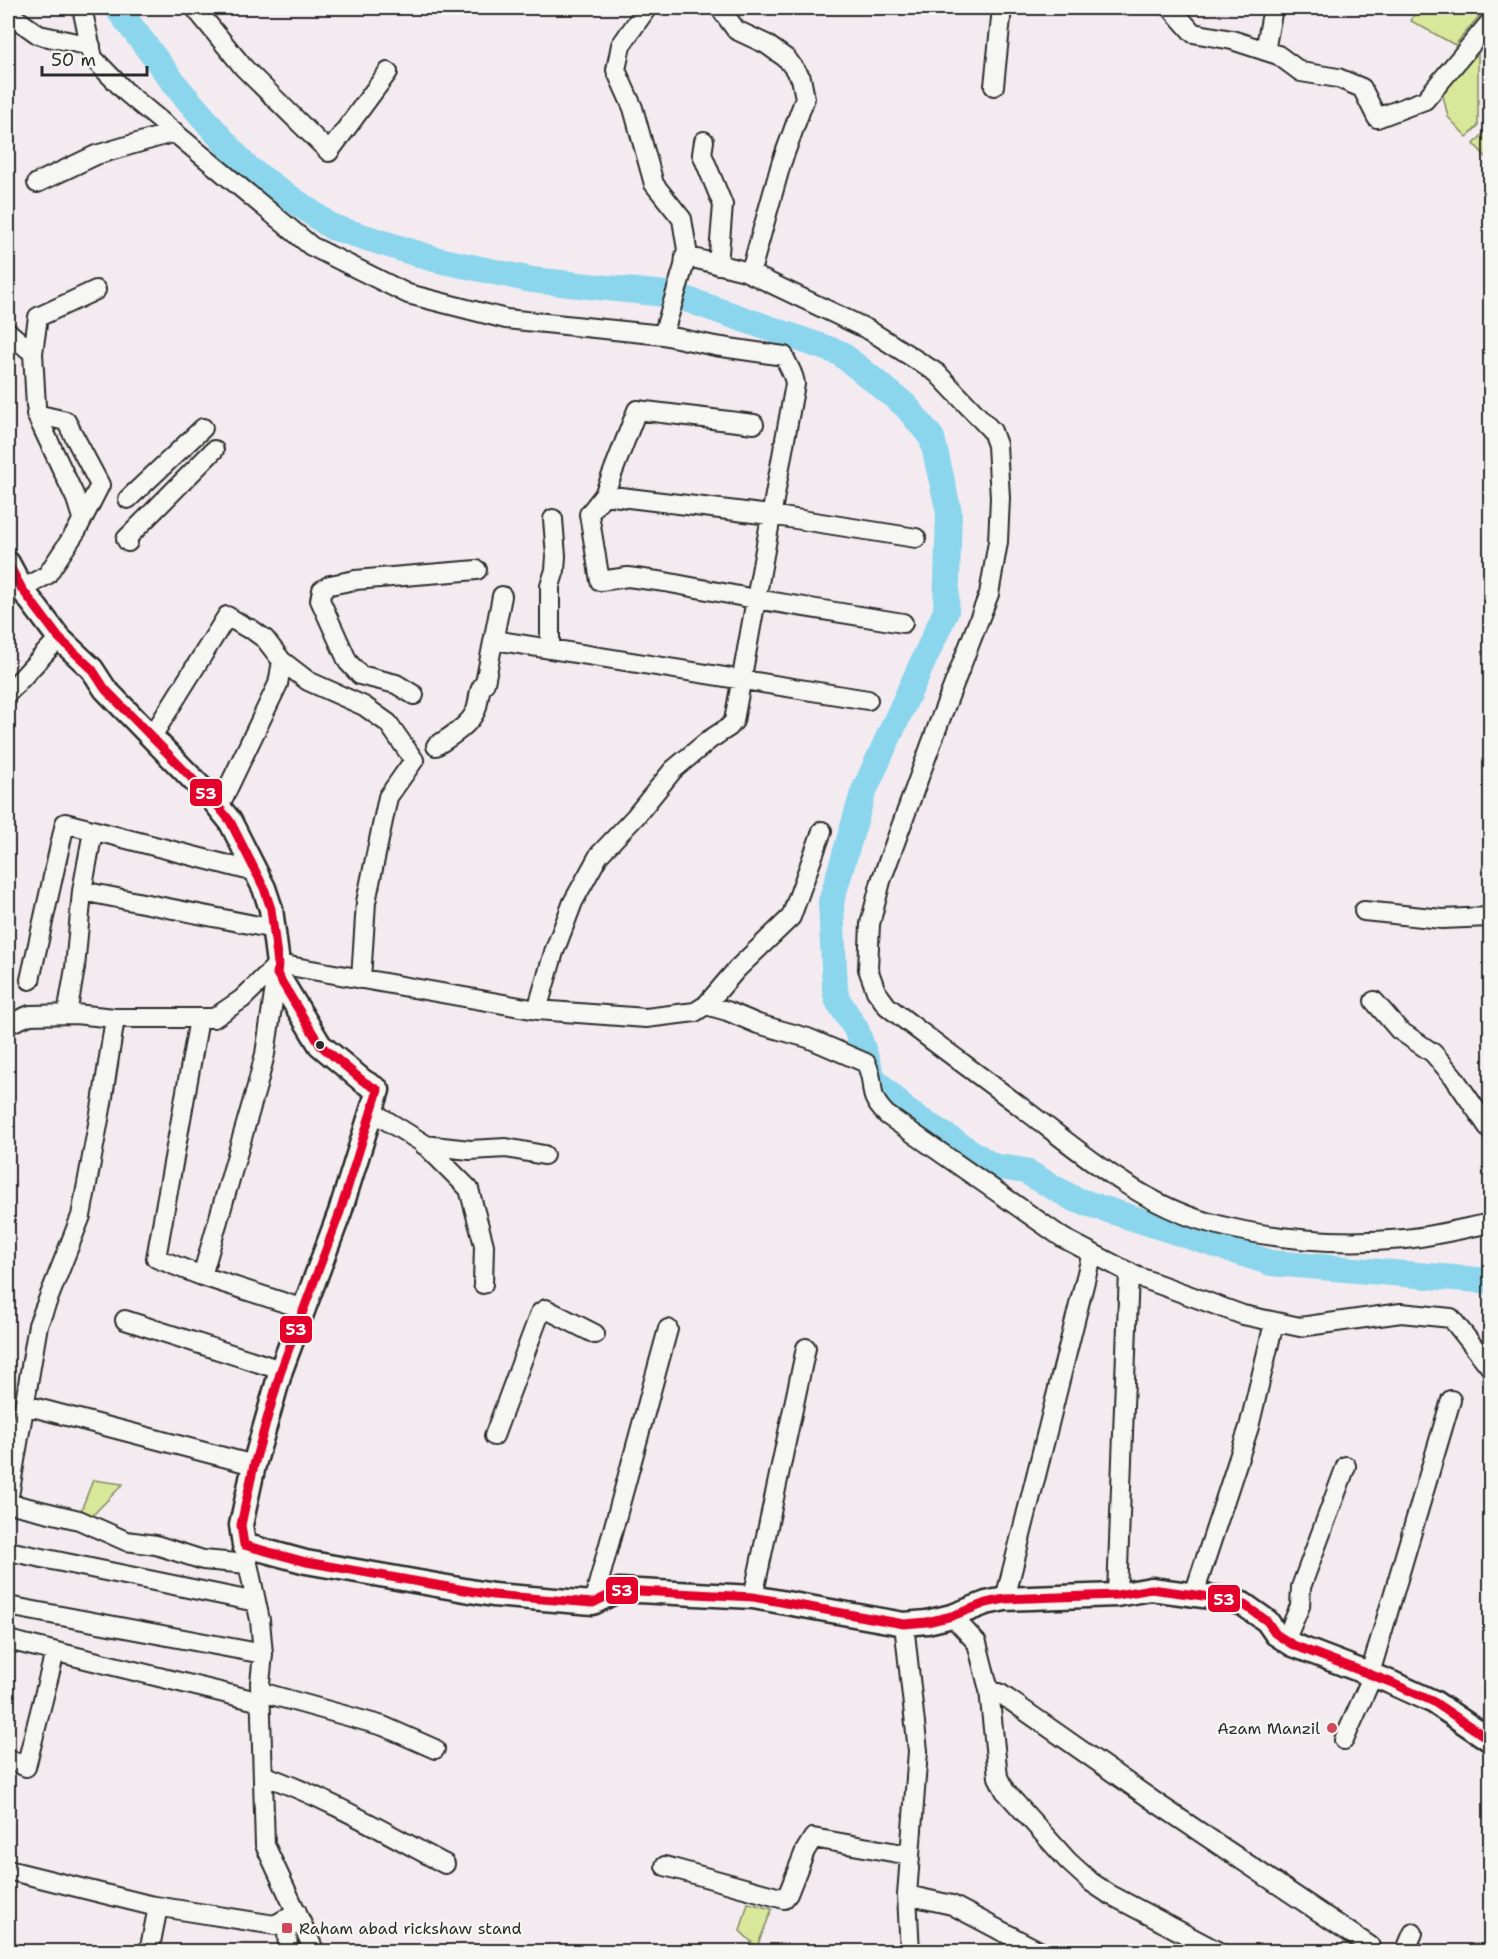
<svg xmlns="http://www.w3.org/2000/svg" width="1498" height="1959" viewBox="0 0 1498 1959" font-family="'Shantell Sans',sans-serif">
<rect width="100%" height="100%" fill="#f3ebf0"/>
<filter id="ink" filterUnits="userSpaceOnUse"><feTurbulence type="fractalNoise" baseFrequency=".0167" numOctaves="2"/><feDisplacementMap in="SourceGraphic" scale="12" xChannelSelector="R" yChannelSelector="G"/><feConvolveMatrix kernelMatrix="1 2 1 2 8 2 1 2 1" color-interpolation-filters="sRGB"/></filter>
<g filter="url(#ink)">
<path fill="#d9e79a" stroke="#828962" stroke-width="1.5" d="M1417 8H1486L1455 45 1411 21Z
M1478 49V126L1467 137 1448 117 1442 91Z
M1490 126V161L1474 144Z
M93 1480 123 1484 92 1516 80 1513Z
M748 1903 772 1909 757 1947 740 1931Z"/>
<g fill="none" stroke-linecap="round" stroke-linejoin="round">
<path stroke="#8cd6ed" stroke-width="26" d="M117 8 177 87 246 167 332 227 434 259 532 280 674 295 840 353 906 406 932 438 949 512 946 611 863 793 831 902 835 989 837 999 856 1029 873 1078 906 1111 993 1166 1025 1171 1074 1199 1271 1263 1490 1281"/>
<defs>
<path id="minor" d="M82 8 93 58 127 93 311 246 408 294 506 319 663 335 715 346 784 356C788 367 794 373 795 384L734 721 729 727 709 740 673 770 635 817 599 855 573 902 554 952 537 1010
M195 8 244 68 329 152 388 72
M647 8 621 45 616 70 633 108 654 184 682 219 688 256
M1171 8 1193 33 1232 40 1278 55 1301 72 1338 78 1362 88 1377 118 1425 100 1490 22
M8 13 39 35 91 46
M1265 51 1273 8
M994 86 1002 8
M704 141 702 154 723 205 718 265
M37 183 96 155 175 132
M745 271 869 330 937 373 992 431 997 445 1000 498 998 542 989 594 940 720 881 881 870 924 868 969 876 991 887 1006C933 1042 979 1075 1025 1110 1081 1152 1139 1203 1207 1222 1270 1240 1340 1245 1405 1239 1434 1236 1462 1229 1490 1223
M8 332 33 353 36 406
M663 335 684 266 685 256 745 271 749 270 753 264 781 164 805 98 801 78 787 59 766 44 736 30 720 8
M33 353 38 317 96 290
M754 424 637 410 604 495 589 514 600 581 628 577 665 582 755 599 903 623
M604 495 770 515 916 538
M128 499 203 428
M128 542 126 539 214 450
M22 589 47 575 77 530 100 485 66 421 36 414 76 499 82 518
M494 640 868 700
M550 649V586L555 570 556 556 553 519
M8 693 59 638
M414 695 396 684 360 675 348 662 320 600 322 590 330 585 355 580 477 570
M151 738 227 616 247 628 251 629 265 639 282 661 308 681 364 706 388 723 414 760 388 797 366 902 361 979
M436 746C450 737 470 725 476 710 480 700 477 690 485 683L502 596
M219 807 278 684 282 661
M82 891 93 831
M1364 911 1442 919 1490 917
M30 980 65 823 255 872
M1374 1001 1399 1030 1433 1053 1453 1076 1490 1130
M706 1005 727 1011 758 1024 808 1038 866 1063C878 1088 864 1092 887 1115L1063 1238 1136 1276 1243 1315 1300 1327 1401 1313 1451 1318 1490 1367
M67 1014 75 968 82 891 274 929
M199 1019 156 1258 202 1276 304 1309
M8 1024 30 1015 75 1014 115 1018H214L242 999 278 964 537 1010 646 1018 695 1012 706 1005 737 969 791 917 822 831
M371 1111 423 1143 469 1189 484 1245 483 1284
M424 1145 470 1150 506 1148 544 1155
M202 1276 257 1086 265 1054 277 974
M125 1320 281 1370
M25 1405 254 1465
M494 1436 540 1313 546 1309 595 1334
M8 1502 38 1325 81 1216 102 1103 115 1018
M8 1503 79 1520 126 1541 156 1545 203 1560 248 1564
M244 1545 260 1620 263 1654 260 1683 265 1845 315 1952
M8 1551 256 1602
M1194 1594 1249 1427 1274 1323
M1117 1595 1129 1272
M753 1597 806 1348
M1005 1599 1092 1253
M593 1603 668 1329
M8 1606 263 1654
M952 1616 977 1643 989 1690 998 1777 1005 1791 1068 1861 1091 1882 1109 1894 1219 1952
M904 1624 918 1751 907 1895 910 1952
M8 1640 261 1702
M1285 1641 1300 1606 1301 1587 1346 1466
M989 1690 1001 1694 1158 1804 1370 1946
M261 1692 383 1726 435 1749
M1344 1740 1373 1675 1371 1670 1451 1400
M8 1759 26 1767 55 1652
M263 1775C327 1798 385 1832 445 1864
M665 1866 784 1899 788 1894 805 1851 813 1838 909 1855
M8 1870 149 1905 275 1925 297 1912
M907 1895 952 1905 1041 1952
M149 1952 158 1907
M288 1952 287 1928 297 1912
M1405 1952 1413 1933"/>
<path id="major" d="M8 563 22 589 59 638 92 669 105 689 213 800 230 821 264 888 271 909 278 964 277 974 320 1045 363 1081 378 1090 340 1212 281 1370 254 1465 241 1525 244 1545 306 1562 493 1595 593 1603 619 1590 753 1597 904 1624 927 1622 952 1616 986 1603 1005 1599 1117 1595 1151 1589 1226 1599 1243 1604 1267 1621 1276 1634 1293 1645 1390 1682 1434 1702 1490 1740"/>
</defs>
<use href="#minor" stroke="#2b2b2b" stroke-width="22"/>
<use href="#major" stroke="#2b2b2b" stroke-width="27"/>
<use href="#minor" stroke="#f6f6f2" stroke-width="18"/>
<use href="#major" stroke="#f6f6f2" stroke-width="22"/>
<defs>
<path id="bus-1" d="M8 563 22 589 59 638 92 669 105 689 213 800 230 821 264 888 271 909 278 964 277 974 320 1045 363 1081 378 1090 340 1212 281 1370 254 1465 241 1525 244 1545 306 1562 493 1595 593 1603 619 1590 753 1597 904 1624 927 1622 952 1616 986 1603 1005 1599 1117 1595 1151 1589 1226 1599 1243 1604 1267 1621 1276 1634 1293 1645 1390 1682 1434 1702 1490 1740"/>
</defs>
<use href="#bus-1" stroke="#f6f6f2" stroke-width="14"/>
<use href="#bus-1" stroke="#e4002b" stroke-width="9"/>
</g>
</g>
<circle fill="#2b2b2b" stroke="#f6f6f2" stroke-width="2" cx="320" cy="1045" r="5"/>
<g fill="#d1495b" stroke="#f6f6f2" stroke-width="2">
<circle cx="1332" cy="1728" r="6"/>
<rect x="281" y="1922" width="12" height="12" rx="3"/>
</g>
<g text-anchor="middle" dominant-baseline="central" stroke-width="4.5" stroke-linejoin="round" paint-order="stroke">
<g font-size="16" fill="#2b2b2b" stroke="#f6f6f2" text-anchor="end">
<text x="1320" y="1728">Azam Manzil</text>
<text x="299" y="1928" text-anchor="start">Raham abad rickshaw stand</text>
</g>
</g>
<g stroke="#f6f6f2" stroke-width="2">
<rect x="189" y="778" width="34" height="29" rx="6" fill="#e4002b"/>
<rect x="279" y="1315" width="34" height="29" rx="6" fill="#e4002b"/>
<rect x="605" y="1576" width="34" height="29" rx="6" fill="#e4002b"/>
<rect x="1207" y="1584" width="34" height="29" rx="6" fill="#e4002b"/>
</g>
<g font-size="16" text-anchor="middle" font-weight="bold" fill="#fff">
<text x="206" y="799">53</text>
<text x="296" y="1335">53</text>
<text x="622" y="1596">53</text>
<text x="1224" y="1605">53</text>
</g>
<rect width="1498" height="1959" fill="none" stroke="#f6f6f2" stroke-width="30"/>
<rect x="15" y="15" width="1468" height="1929" fill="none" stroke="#2b2b2b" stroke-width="2" filter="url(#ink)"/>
<path d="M42 66v9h105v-9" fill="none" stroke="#2b2b2b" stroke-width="3"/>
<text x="51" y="66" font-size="18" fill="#2b2b2b" stroke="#f6f6f2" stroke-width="4.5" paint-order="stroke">50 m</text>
</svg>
